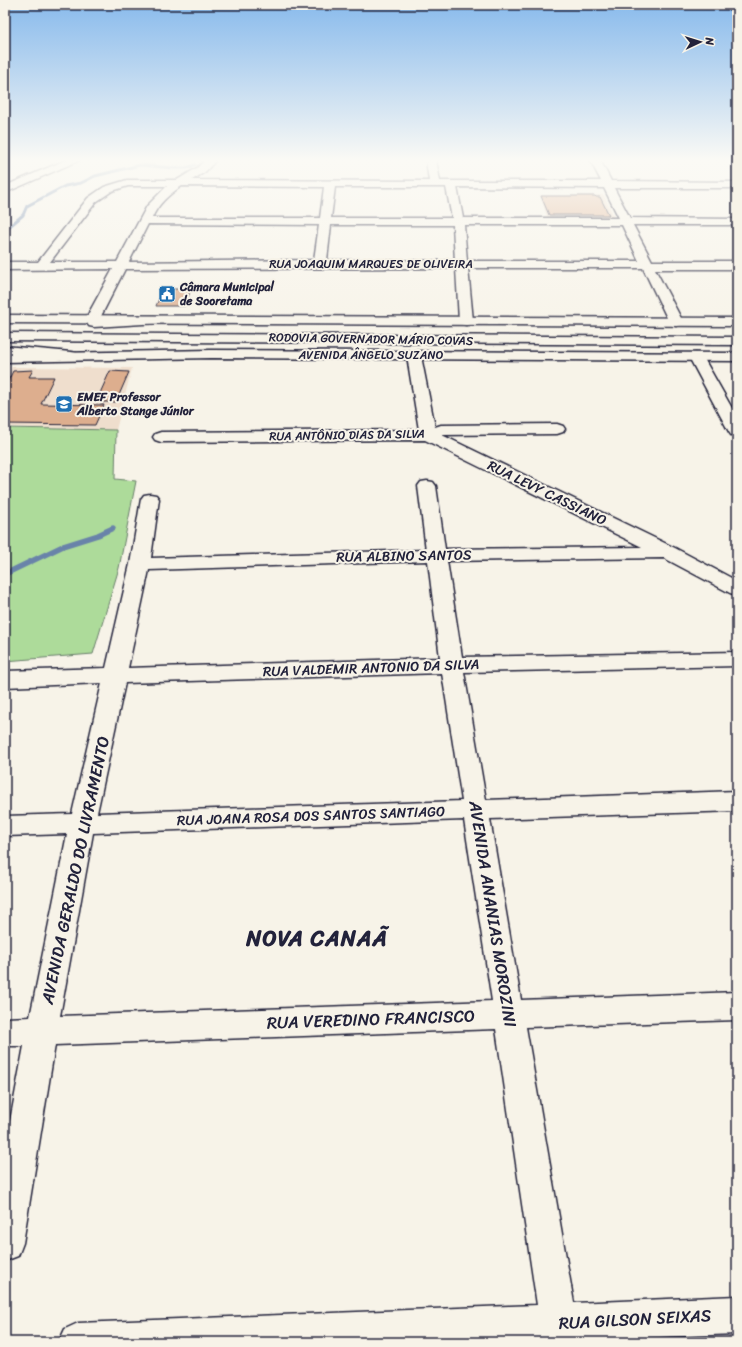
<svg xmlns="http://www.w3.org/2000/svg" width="742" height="1347" viewBox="0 0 742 1347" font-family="Sriracha,sans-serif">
<rect width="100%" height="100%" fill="#f7f3e8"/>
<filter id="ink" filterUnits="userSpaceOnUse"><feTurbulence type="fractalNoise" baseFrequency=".025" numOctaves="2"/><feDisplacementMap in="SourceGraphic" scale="8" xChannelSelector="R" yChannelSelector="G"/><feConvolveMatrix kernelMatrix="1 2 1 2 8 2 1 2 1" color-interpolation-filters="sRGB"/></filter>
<g filter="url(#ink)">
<path fill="#efdecd" d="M540 195H604L614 217H547Z
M12 367 132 368 116 430 5 427V381Z"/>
<path fill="#addb9a" stroke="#687e6a" d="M5 428 116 430 115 479 136 481 119 568 93 654 5 661Z"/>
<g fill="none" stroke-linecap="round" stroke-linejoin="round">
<path stroke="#6983a9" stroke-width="3" d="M5 230 23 215 27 206 65 186 81 183 95 176 140 165 174 168H186L195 165"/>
<path stroke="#6983a9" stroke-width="5.5" d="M5 574 63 546 98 535 113 528"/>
</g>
<path fill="#ddae8e" stroke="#22223b" d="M541 196H595L596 197H600L609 215H549Z
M163 289H191L185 306H156Z
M33 370 29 377H54L41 404 104 405 95 425 5 424V387L13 371Z
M110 371 129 372 116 402H96Z"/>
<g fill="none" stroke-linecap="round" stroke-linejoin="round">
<defs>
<path id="minor" d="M66 160H80L5 193V186Z
M205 160H216L205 172 192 180 429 181 426 160H436L440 181H601L590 160H600L611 181 737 182V188H614L630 218 737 219V225H633L652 261H737V269H655L683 322 681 325 676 326 671 325 669 322 643 268H468L473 321 471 324 466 325 461 324 459 321 456 268 125 269 99 320 97 323H87L85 320 113 269 5 270V262H38L88 198 104 187 127 180H177L197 168ZM128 186H167L147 206 117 262H50L96 202 112 191ZM182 186 324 187 320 218H152C158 204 169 194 182 186ZM335 187H446L452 218H331ZM457 187 604 188 619 218H463ZM148 224 319 225 314 260 129 262ZM331 225H453L455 261 327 260ZM464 225H622L639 261H467Z
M414 352 419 353 421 356 435 427 441 425 557 424 563 426 565 429 563 432 557 434 442 435 675 548 737 581V595L730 593 664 558 447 561 462 657 737 652V666L464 672 486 800 737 791V811L490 819 521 1000 737 992V1020L526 1027 574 1303 737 1296V1334L581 1340V1342H59L65 1329 78 1323 537 1305 496 1029 55 1045 23 1243 18 1256 5 1261V1148L24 1046H5V1018L30 1017 67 834 5 836V816L72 814 102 683 5 687V671L106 668 130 564 141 499 144 495 150 494 156 495 159 499 151 558 426 550 418 486 421 482 427 481 433 482 436 486 445 549 642 547 425 440 161 442 155 440 153 437 155 434 161 432 419 430 407 356 409 353ZM428 561 440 658 128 668 149 570ZM442 673 462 801 97 813 125 683ZM464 820 492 1001 60 1016 93 833Z
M696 353 701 354 703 357 737 417V437L731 435 729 432 689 357 691 354Z"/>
<path id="major" d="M5 315 737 318V326L5 323Z
M211 350 737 353V361L211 358 5 362V354Z"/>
<path id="highway" d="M154 316 159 317 161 320 159 323 94 327 89 326 87 323 89 320 94 319Z
M5 333 737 337V345L5 341Z
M5 346 71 352 76 353 78 356 76 359 71 360 5 354Z"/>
</defs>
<use href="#minor" stroke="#22223b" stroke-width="3"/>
<use href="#major" stroke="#22223b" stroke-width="3"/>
<use href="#highway" stroke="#22223b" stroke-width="3"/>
<use href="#minor" fill="#f7f3e8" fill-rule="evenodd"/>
<use href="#major" fill="#f7f3e8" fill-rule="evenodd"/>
<use href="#highway" fill="#f7f3e8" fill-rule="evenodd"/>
</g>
</g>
<linearGradient id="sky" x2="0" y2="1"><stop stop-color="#88baec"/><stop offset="0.46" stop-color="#fbfaf5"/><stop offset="1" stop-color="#fbfaf5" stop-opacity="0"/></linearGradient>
<rect width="742" height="349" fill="url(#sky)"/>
<defs>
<symbol id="civic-square" viewBox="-11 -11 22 22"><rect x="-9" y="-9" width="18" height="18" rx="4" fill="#1f6fb2" stroke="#f7f3e8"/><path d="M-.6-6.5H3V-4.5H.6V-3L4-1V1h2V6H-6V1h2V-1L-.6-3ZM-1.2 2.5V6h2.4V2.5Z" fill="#fff"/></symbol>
<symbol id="school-square" viewBox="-11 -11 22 22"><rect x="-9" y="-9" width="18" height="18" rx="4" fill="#1f6fb2" stroke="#f7f3e8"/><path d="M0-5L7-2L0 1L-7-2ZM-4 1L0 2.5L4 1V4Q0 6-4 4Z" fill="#fff"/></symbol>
</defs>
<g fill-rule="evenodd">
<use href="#civic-square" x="157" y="284" width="20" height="20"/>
<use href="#school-square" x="54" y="394" width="20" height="20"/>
</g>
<g text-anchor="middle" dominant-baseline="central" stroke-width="4" stroke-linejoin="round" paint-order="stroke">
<g font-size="12" fill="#22223b" stroke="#f7f3e8">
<text x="371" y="264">RUA JOAQUIM MARQUES DE OLIVEIRA</text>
<text transform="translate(371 339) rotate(1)">RODOVIA GOVERNADOR MÁRIO COVAS</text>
<text x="371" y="355">AVENIDA ÂNGELO SUZANO</text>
<text transform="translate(347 435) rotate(-1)">RUA ANTÔNIO DIAS DA SILVA</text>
</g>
<g font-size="12" font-weight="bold" fill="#22223b" stroke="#f7f3e8" text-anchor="start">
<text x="180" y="287">Câmara Municipal<tspan x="180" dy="14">de Sooretama</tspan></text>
<text x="77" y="397">EMEF Professor<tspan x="77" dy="14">Alberto Stange Júnior</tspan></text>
</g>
<g font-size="14" fill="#22223b" stroke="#f7f3e8">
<text transform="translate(547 493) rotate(26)">RUA LEVY CASSIANO</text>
<text transform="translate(404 556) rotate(-1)">RUA ALBINO SANTOS</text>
<text transform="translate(371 668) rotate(-2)">RUA VALDEMIR ANTONIO DA SILVA</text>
<text transform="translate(311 816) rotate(-2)">RUA JOANA ROSA DOS SANTOS SANTIAGO</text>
</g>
<g font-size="17" fill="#22223b" stroke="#f7f3e8">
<text transform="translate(75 870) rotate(-78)">AVENIDA GERALDO DO LIVRAMENTO</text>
<text transform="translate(493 914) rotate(81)">AVENIDA ANANIAS MOROZINI</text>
<text transform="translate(371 1019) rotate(-2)">RUA VEREDINO FRANCISCO</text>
<text transform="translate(635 1319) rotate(-3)">RUA GILSON SEIXAS</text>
</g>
<g font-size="22" font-weight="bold" letter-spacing="1" fill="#22223b" stroke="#f7f3e8">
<text x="317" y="938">NOVA CANAÃ</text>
</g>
</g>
<rect width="742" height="1347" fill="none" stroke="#f7f3e8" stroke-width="20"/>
<rect x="10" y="10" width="722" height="1327" fill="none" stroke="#22223b" stroke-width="1.5" filter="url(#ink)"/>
<g transform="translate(700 42) rotate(86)" stroke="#f7f3e8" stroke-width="3" paint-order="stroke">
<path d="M0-3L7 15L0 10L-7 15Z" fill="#22223b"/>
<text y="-6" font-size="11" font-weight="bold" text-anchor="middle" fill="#22223b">N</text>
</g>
</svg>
